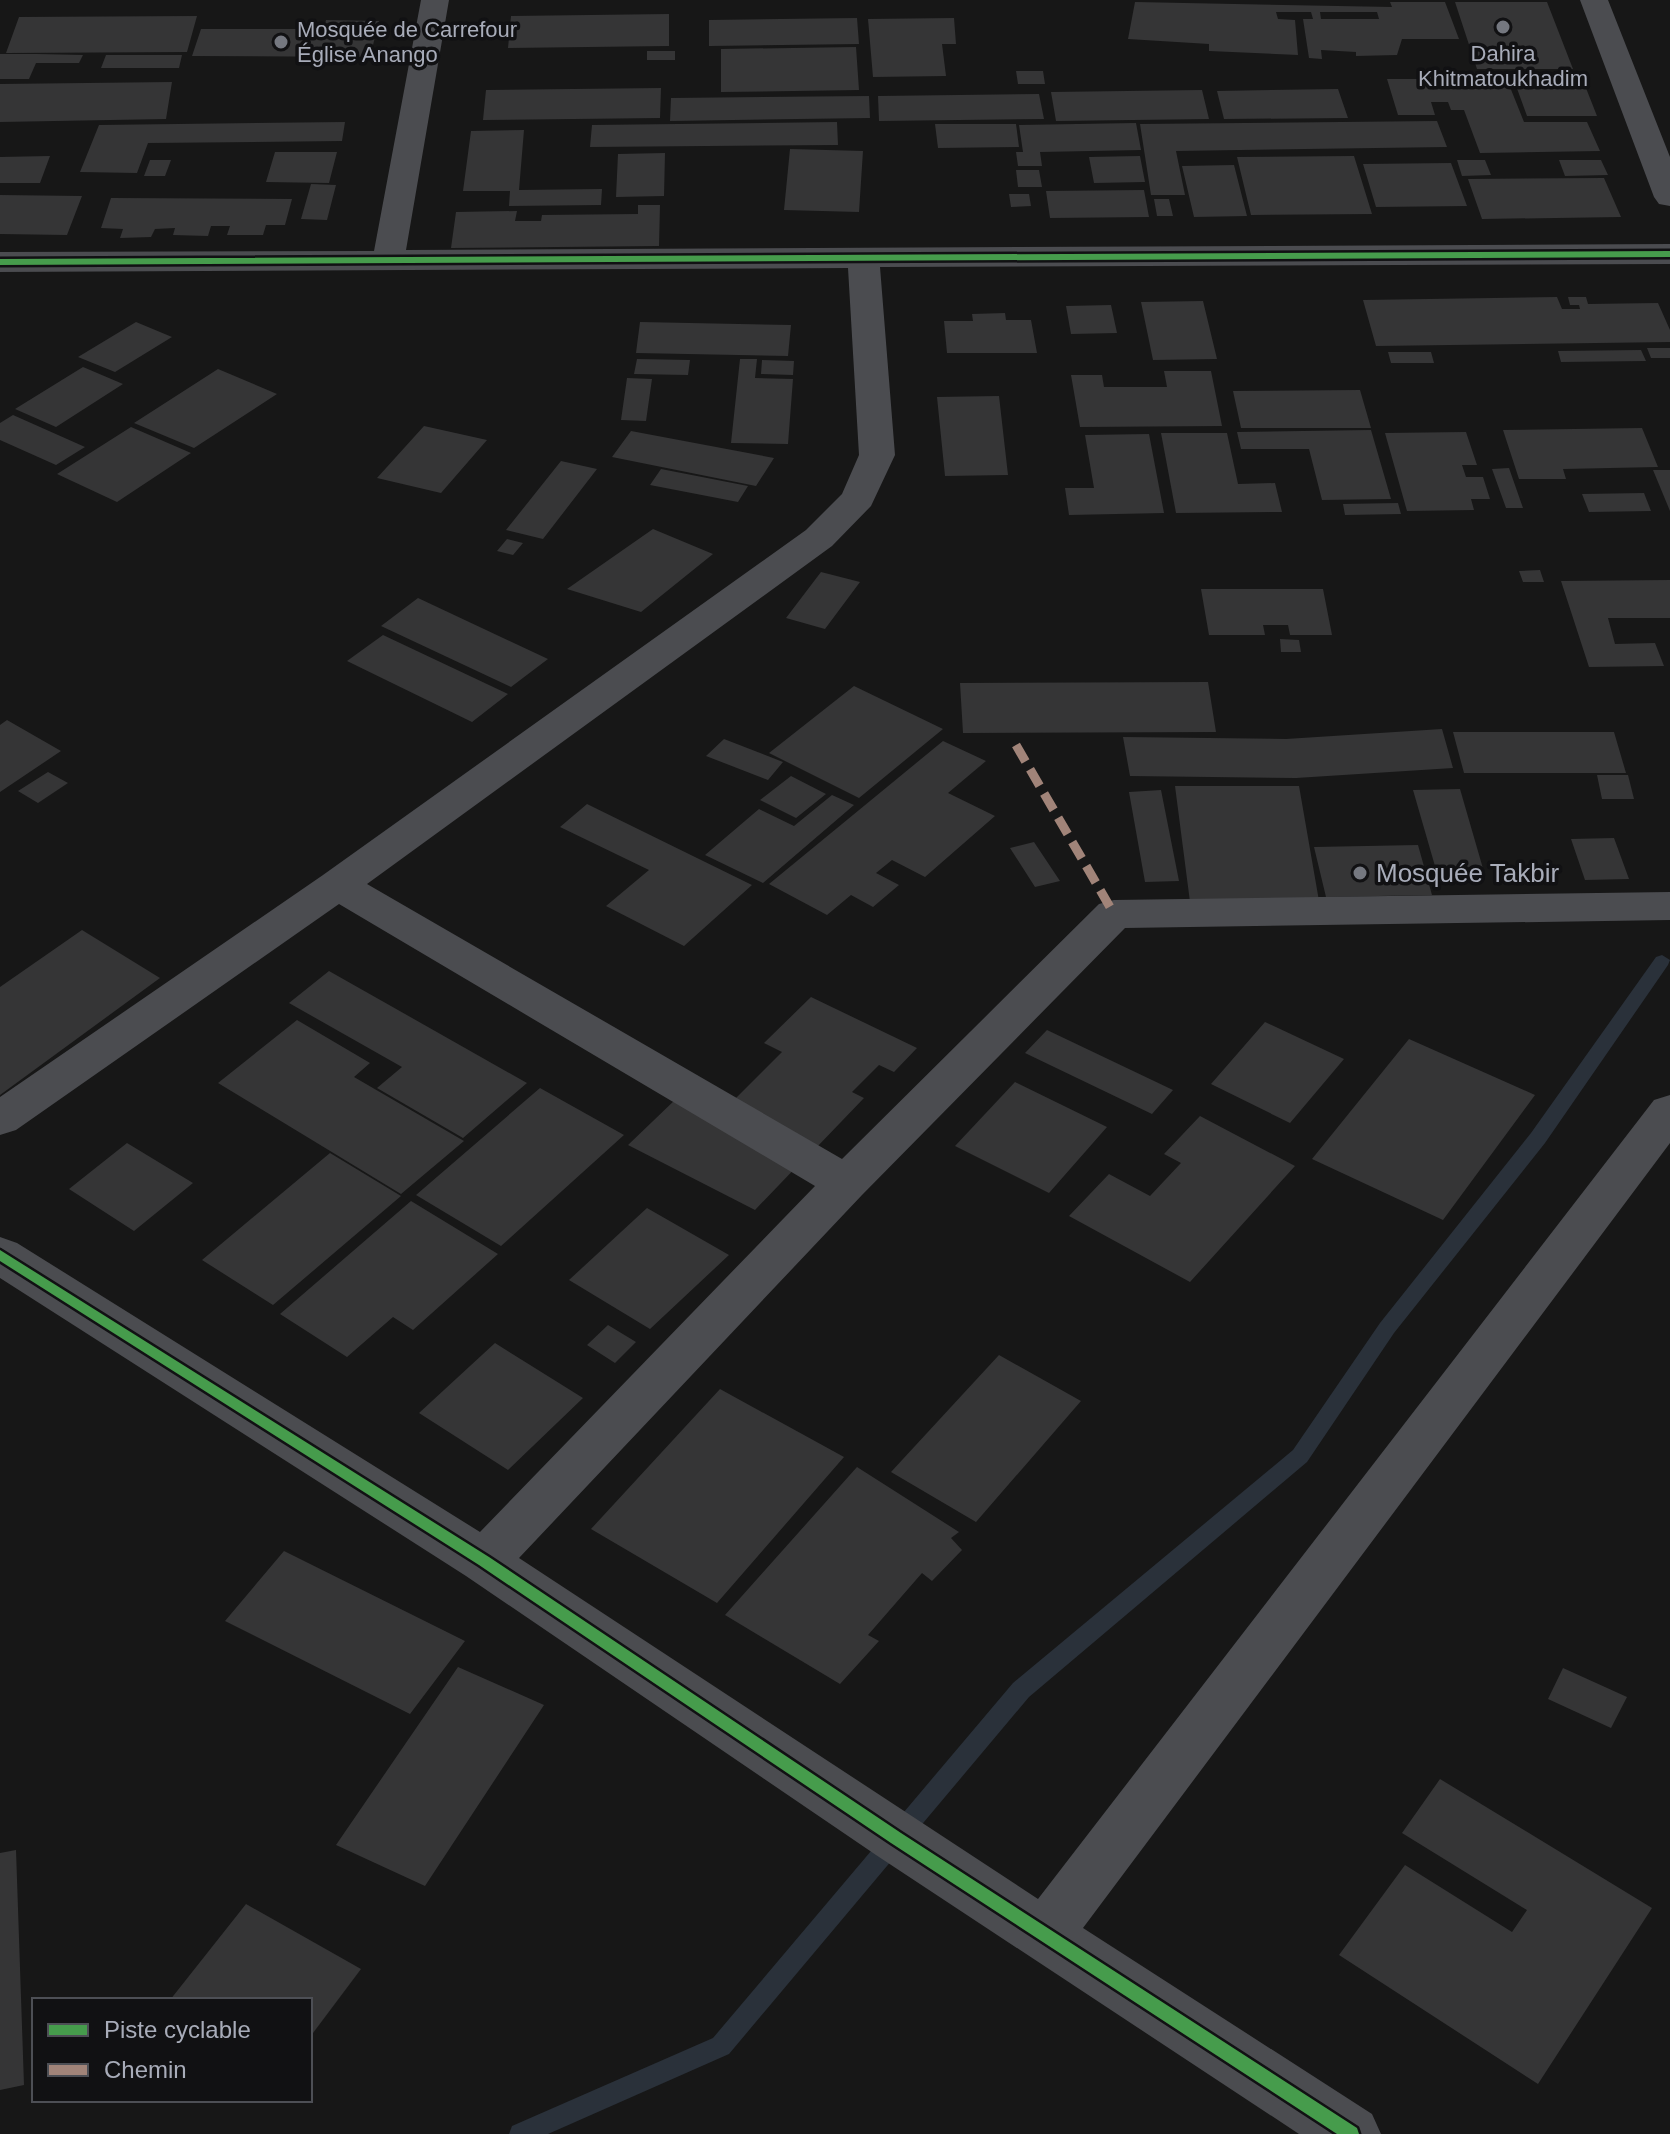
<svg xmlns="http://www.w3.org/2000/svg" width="1670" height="2134" viewBox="0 0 1670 2134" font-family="Helvetica,sans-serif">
<rect width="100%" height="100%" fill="#171717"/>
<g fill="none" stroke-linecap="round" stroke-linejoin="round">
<path fill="#2a313a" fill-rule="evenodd" d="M1662 955 1670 960 1668 965 1545 1143 1394 1333 1307 1462 1029 1697 729 2054 548 2134H509L512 2126 713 2038 1013 1683 1293 1450 1380 1323 1531 1133 1656 957Z"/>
</g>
<path fill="#353536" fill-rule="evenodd" d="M1135 2 1392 7 1390 2H1445L1459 39H1402L1397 55 1356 56V52L1321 50 1322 59 1309 58 1303 19H1313L1311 12H1276L1278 19 1295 20 1298 55 1209 51V44L1128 39ZM1320 12H1377L1379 19H1321Z
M1455 2H1547L1573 69H1477Z
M669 14V46L508 48 511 16Z
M197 16 187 52 6 53 19 17Z
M857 18 859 44 709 46V20Z
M954 18 956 44H942L946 76 873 77 868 19Z
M326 20 379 21 370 57 192 56 201 29H324Z
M856 47 859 90 721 92V49Z
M647 51H675V60H647Z
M0 54H37L83 55 79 63H36L29 79H0Z
M106 55H182L179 68H101Z
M1016 71H1043L1045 84H1018Z
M1450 72H1504L1524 122H1587L1600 151 1480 153 1464 110H1451L1448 102H1431L1435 115H1398L1387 79H1422L1420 73Z
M172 82 166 119 0 122V84Z
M1515 83H1584L1597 116H1527Z
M661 88 660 118 483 120 486 90Z
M1338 89 1348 118 1224 119 1217 91Z
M1202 90 1209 119 1056 121 1051 92Z
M1039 94 1044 119 879 121 878 96Z
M869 96 870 118 670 121 671 98Z
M1437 121 1447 147 1176 151 1185 195H1151L1140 124Z
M345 122 342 141 148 143 137 173 80 172 99 125Z
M837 122 838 145 590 147 592 125Z
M1136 123 1141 150 1040 152 1042 166H1018L1016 152H1023L1019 125Z
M935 124H1016L1019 147 938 148Z
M524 130 519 190 602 189 601 205 509 206 510 191H463L471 131Z
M790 149 863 151 859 212 784 210Z
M275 152H337L329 183 266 182Z
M665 153 664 196 616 197 618 154Z
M50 156 40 183H0V157Z
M1140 156 1145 182 1094 183 1089 157Z
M1354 156 1372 214 1251 215 1237 157Z
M150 160H171L165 176H144Z
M1457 160H1485L1491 175 1462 176Z
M1559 160H1601L1608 175 1565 176Z
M1451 163 1467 206 1376 207 1363 164Z
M1234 165 1247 216 1194 217 1182 166Z
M1016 170H1039L1042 187H1018Z
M1604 178 1621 217 1482 219 1468 179Z
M311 184 336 185 327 220 301 219Z
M1144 190 1149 217 1050 218 1046 191Z
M1009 194H1029L1031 206 1011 207Z
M0 195 82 196 67 235 0 234Z
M111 198 292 199 285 225H266L263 235H227L230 226H211L208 236 173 235 175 228 155 229 151 237 120 238 123 229 101 228Z
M1154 199H1169L1173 216H1157Z
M638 205H660L659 246 451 248 456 212 517 211 515 221H541L542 215 638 214Z
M1557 297 1562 309H1580L1579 305H1570L1568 297H1586L1588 304 1658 303 1670 330V342L1376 346 1363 300Z
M1203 301 1217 359 1153 360 1141 302Z
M1111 305 1117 333 1071 334 1066 306Z
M1005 313 1006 320H1031L1037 353H947L944 321H973L972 314Z
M136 322 172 337 115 372 78 357Z
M640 322 791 325 788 356 636 353Z
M1647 348H1670V358H1651Z
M1641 350 1646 361 1561 362 1558 351Z
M1388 352H1431L1434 363H1391Z
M637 359 690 360 688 375 634 374Z
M740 359H757L755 378 793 379 788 444 731 443Z
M762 360 794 361 793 375 761 374Z
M83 367 123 384 56 427 15 409Z
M218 369 277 394 194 448 134 423Z
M1164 371H1211L1222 426 1080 427 1071 375H1102L1104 387H1167Z
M627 378 652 379 646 421 621 420Z
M1360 390 1371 428H1241L1233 391Z
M999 396 1008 475 945 476 937 397Z
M13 415 85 447 56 465 0 440V423Z
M424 426 487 440 441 493 377 478Z
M131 427 191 453 117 502 57 474Z
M1642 428 1658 467 1563 469 1566 479H1519L1503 430Z
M1371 430 1391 499 1322 500 1309 449H1241L1237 432Z
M631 431 774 458 756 486 612 457Z
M1466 432 1477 465H1462L1466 477H1483L1490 499H1471L1474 510 1407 511 1385 433Z
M1161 433H1227L1238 484 1275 483 1282 512 1176 513Z
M1149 434 1164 513 1069 515 1065 488H1094L1085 435Z
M561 461 597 469 543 539 506 530Z
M1509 468 1523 508H1506L1492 469Z
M661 469 748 486 738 502 650 485Z
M1653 470H1670V511Z
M1644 493 1651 511 1589 512 1582 494Z
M1398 503 1401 514 1345 515 1343 504Z
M653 529 713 554 641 612 567 589Z
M507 539 523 543 513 555 497 551Z
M1540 570 1544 582H1523L1519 571Z
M821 572 860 582 825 629 786 618Z
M1670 580V618H1608L1615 644 1655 643 1664 666 1589 667 1561 581Z
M1201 589H1323L1332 635H1290L1288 625H1263L1265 635H1209Z
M418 598 548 659 511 687 381 626Z
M383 635 508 694 472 722 347 661Z
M1280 639 1299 640 1301 652H1281Z
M1208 682 1216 732 963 733 960 683Z
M854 686 943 729 859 798 769 753Z
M7 720 61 751 0 792V725Z
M1442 729 1453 768 1296 778 1130 776 1123 737 1286 739Z
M1453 732H1614L1626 773H1464Z
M724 739 783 762 768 780 706 756Z
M943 741 986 761 948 793 995 816 925 877 892 860 876 873 899 885 873 907 851 895 827 915 769 884Z
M48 772 68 783 38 803 18 791Z
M1597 775H1628L1634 799H1602Z
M791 776 826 794 796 818 760 800Z
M1175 786H1299L1319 901 1190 902Z
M1460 789 1484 872 1437 873 1413 790Z
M1161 790 1179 881 1145 882 1129 792Z
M832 795 854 805 763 883 705 855 759 809 794 826Z
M587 804 752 885 684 946 606 906 649 870 560 827Z
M1614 838 1629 879 1585 880 1571 839Z
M1034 842 1060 881 1035 887 1010 848Z
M1418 845 1432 895 1326 897 1314 847Z
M82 930 160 978 0 1095V987Z
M329 971 527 1083 463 1138 377 1088 402 1067 289 1003Z
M811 997 917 1048 894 1072 879 1065 852 1092 864 1098 816 1148 729 1105 782 1052 764 1043Z
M297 1020 370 1063 354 1077 464 1141 401 1194 218 1083Z
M1265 1022 1344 1059 1290 1123 1211 1084Z
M1047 1030 1173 1090 1152 1114 1025 1053Z
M1409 1039 1535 1095 1443 1220 1312 1159Z
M1015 1082 1107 1127 1049 1193 955 1146Z
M540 1088 624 1135 501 1246 416 1195Z
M677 1098 802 1161 755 1210 628 1145Z
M1200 1116 1295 1166 1190 1282 1069 1216 1109 1174 1150 1196 1181 1163 1164 1154Z
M127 1143 193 1183 134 1231 69 1189Z
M330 1153 401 1196 273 1305 202 1260Z
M411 1201 498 1254 413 1330 393 1317 347 1357 280 1314Z
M647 1208 729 1255 650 1329 569 1280Z
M608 1325 636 1342 615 1363 587 1345Z
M495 1343 583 1398 508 1470 419 1413Z
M999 1355 1081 1401 976 1522 891 1472Z
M720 1389 844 1457 717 1603 591 1529Z
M857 1467 959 1532 951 1538 962 1550 932 1581 922 1573 868 1635 879 1641 840 1684 725 1615Z
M284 1551 465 1641 410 1714 225 1621Z
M458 1667 544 1705 425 1886 336 1845Z
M1563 1668 1627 1697 1611 1728 1548 1699Z
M1440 1779 1652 1908 1538 2084 1339 1955 1405 1865 1512 1932 1527 1910 1402 1833Z
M16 1850 24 2085 0 2090V1853Z
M246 1904 361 1969 310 2037V2000H170Z"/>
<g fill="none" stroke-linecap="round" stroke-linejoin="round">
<path fill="#4b4c50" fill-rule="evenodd" d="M421 0H449L406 250 1670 244V264L880 267 895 455 871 506 832 546 367 884 842 1159 1099 904 1114 900 1670 892V920L1125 928 862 1195 519 1558 1038 1899 1654 1100 1670 1095V1143L1083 1928 1372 2114 1381 2134H1299L876 1855 466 1576 0 1278V1237L17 1243 480 1532 815 1186 339 904 16 1130 0 1135V1097L323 875 806 530 842 494 859 455 848 268 0 272V252L374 251Z
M1580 0H1608L1670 157V206L1659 204 1654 197Z"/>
<path stroke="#a18479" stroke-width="9" stroke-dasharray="19 9" stroke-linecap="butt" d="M1016 745 1114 914"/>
<defs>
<path id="cycleway" d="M1670 251V257L0 265V259Z
M0 1250 489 1557 901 1833 1357 2128 1359 2134H1337L891 1843 479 1565 0 1261Z"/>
</defs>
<use href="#cycleway" stroke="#111113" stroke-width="5"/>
<use href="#cycleway" fill="#469c4c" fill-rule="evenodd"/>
</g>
<g fill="#757880" stroke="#111113" stroke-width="3">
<circle cx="1503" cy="27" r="8"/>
<circle cx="281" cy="42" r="8"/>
<circle cx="1360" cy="873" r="8"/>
</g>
<g text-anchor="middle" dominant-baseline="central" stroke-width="7" stroke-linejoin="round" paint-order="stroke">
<g font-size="22" fill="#a8acb9" stroke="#111113" text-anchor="start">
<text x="297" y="29">Mosquée de Carrefour<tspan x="297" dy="25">Église Anango</tspan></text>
<text x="1503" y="53" text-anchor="middle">Dahira<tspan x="1503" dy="25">Khitmatoukhadim</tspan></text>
</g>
<g font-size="26" fill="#a8acb9" stroke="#111113" text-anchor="start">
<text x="1376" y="873">Mosquée Takbir</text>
</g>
</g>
<rect x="32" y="1998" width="280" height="104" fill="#111113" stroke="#4d4f55" stroke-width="2"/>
<rect x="48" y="2024" width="40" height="12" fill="#469c4c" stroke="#4d4f55" stroke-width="2"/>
<text x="104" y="2038" font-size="24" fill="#a8acb9">Piste cyclable</text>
<rect x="48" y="2064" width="40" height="12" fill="#a18479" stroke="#4d4f55" stroke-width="2"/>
<text x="104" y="2078" font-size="24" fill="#a8acb9">Chemin</text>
</svg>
